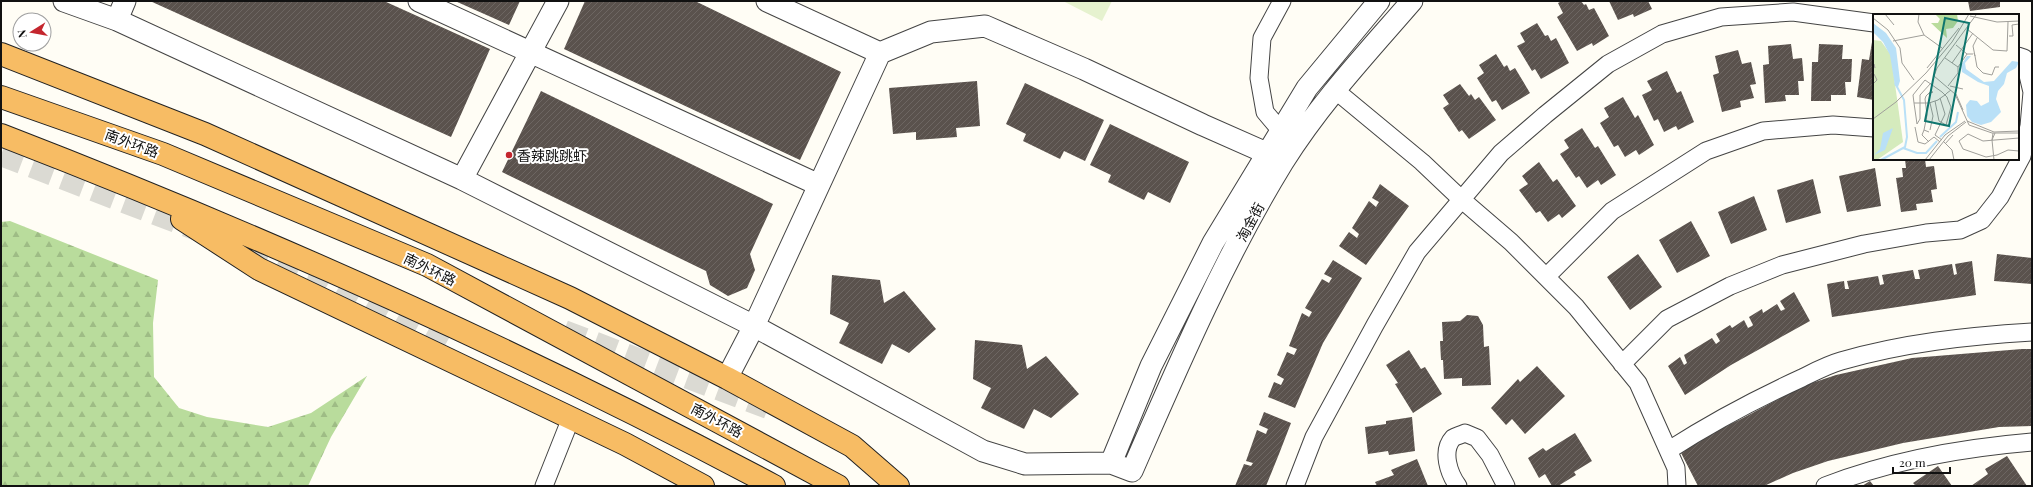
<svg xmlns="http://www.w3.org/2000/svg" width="2033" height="487" viewBox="0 0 2033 487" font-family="'Playfair Display','Noto Sans SC',serif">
<defs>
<pattern id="forest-firs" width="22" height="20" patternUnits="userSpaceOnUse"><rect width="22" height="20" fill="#b9dc9c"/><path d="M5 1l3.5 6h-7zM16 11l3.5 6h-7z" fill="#9ebc85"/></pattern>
<pattern id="building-hatch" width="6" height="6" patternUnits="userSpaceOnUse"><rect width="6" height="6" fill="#5a524d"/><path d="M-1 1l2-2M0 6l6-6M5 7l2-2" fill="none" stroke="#6d6662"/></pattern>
</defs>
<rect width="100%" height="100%" fill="#fffdf5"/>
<path fill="url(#forest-firs)" d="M10 221 158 280 153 323 154 377 179 408 207 417 268 427 311 413 367 376 331 437 308 486H1V222Z"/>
<path fill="#e6f2cf" d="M1063 1H1112L1102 21Z"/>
<path fill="url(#building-hatch)" d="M150 1H384L490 49 451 137Z
M455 1H520L509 25Z
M585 1H695L841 72 800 160 564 49Z
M1562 1H1581L1584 5 1586 4 1589 10 1594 8 1609 36 1593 46 1592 43 1577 51 1557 17 1563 13 1558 3Z
M1609 1H1648L1652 9 1634 17 1633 14 1618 20Z
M1968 1H2000V7L1970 11Z
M1537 23 1545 36 1548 35 1551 41 1556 38 1569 63 1541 79 1535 69 1532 71 1517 46 1525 42 1520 33Z
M1872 42 1874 43V100L1857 97 1862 59 1869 60Z
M1791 44 1793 59 1802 58 1804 81H1798L1799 95H1785L1786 101 1765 103 1763 65 1769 64 1768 46Z
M1819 44 1843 45 1842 59H1852L1851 82H1845L1846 95H1831V101H1811L1812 62H1818Z
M1738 50 1742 64 1751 62 1756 84 1750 85 1754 98 1740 101 1741 107 1722 112 1713 75 1719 73 1715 56Z
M1496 54 1504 67 1507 65 1510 71 1515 68 1530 93 1502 110 1496 100 1492 102 1477 78 1484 73 1479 65Z
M1667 71 1677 93 1681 91 1694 122 1678 130 1676 126 1664 132 1658 119 1654 121 1642 95 1652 90 1647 81Z
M977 81 980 126 956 128 957 137 916 140V132L893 134 889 88Z
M1025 83 1104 120 1085 161 1064 151 1060 159 1023 141 1026 134 1006 124Z
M1460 84 1469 96 1471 94 1475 100 1479 97 1496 120 1469 139 1462 130 1459 132 1443 108 1449 104 1443 95Z
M541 91 773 204 750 254 755 270 747 288 728 296 710 285 706 271 502 172Z
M1623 97 1635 118 1638 115 1654 145 1639 155 1636 150 1625 157 1618 145 1614 147 1600 123 1609 117 1604 108Z
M1110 124 1189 162 1170 203 1148 192 1144 200 1108 182 1111 175 1090 165Z
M1582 128 1595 148 1598 146 1616 175 1601 185 1598 180 1587 188 1579 176 1576 178 1560 154 1569 148 1564 140Z
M1905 159H1925L1926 167 1934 166 1937 189 1931 190 1933 202 1916 204 1917 210 1901 212 1896 178 1903 177 1902 168H1906Z
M1539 162 1553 182 1557 179 1576 206 1562 218 1559 214 1548 222 1540 211 1536 213 1519 190 1528 184 1522 176Z
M1875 168 1881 206 1847 212 1839 176Z
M1813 179 1821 213 1786 223 1777 190Z
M1380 184 1409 206 1366 265 1339 246 1349 232 1357 238 1359 234 1352 228 1369 201 1376 207 1377 205 1379 202 1372 198Z
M1754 196 1767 230 1731 244 1718 212Z
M1691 221 1710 256 1677 273 1659 240Z
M1638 254 1662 287 1630 310 1607 277Z
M1997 254 2032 258V284L1994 281Z
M1333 260 1362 278 1323 343 1295 408 1268 397 1274 382 1281 385 1284 379 1277 375 1287 352 1294 355 1297 349 1289 346 1302 313 1309 317 1312 312 1305 308 1322 279 1329 283 1330 281 1332 278 1324 274Z
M1972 261 1976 295 1832 317 1827 284 1844 281 1845 289H1849L1847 281 1878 276 1880 285 1884 284 1882 275 1913 270 1915 279H1920L1918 270 1952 264 1954 275 1957 274 1955 264Z
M832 275 880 280 884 303 904 291 936 329 909 353 892 344 882 364 839 343 849 323 830 314Z
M1794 292 1810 321 1731 365 1685 395 1668 366 1680 357 1684 365 1687 363 1684 355 1712 338 1716 344 1720 341 1716 334 1730 325 1732 328 1744 320 1748 328 1752 326 1753 325 1749 317 1762 309 1763 313 1777 304 1781 311 1785 309 1780 301Z
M1467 315 1478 316 1483 325 1484 347 1489 346 1491 385 1462 386V378L1444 379 1443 360H1441L1440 341H1443L1442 322 1460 321Z
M975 340 1022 345 1027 369 1046 356 1079 394 1051 418 1034 409 1024 429 981 408 991 388 973 379Z
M2022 349H2032V426L1999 427 1903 443 1828 461 1793 473 1764 486H1698L1679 449 1743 418 1803 386 1836 375 1912 358Z
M1409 350 1421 369 1425 367 1442 394 1413 413 1395 384 1398 383 1386 365Z
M1537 366 1565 396 1525 434 1512 419 1506 425 1491 408 1518 379 1520 382Z
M1264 412 1291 423 1279 454 1266 486H1235L1244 464 1251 466 1253 463 1246 461 1257 430 1266 434 1267 431 1268 429 1259 425Z
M1412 417 1415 451 1389 455 1388 451 1368 454 1365 427 1386 424V421Z
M1575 433 1592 461 1574 472 1576 475 1558 486H1552L1545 474 1539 478 1528 458 1543 448 1546 451Z
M2007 456 2027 486H1971L1988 474 1985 469Z
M1417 459 1428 486H1377L1375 482 1394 475 1391 470Z
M1938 466 1952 486H1916L1913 483Z
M1870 481 1874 486H1862Z"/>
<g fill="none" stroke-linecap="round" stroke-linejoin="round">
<path stroke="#dbdad3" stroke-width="22" stroke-dasharray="22 11" stroke-linecap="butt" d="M1 155 323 278 452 351
M564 331 768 408"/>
<defs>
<path id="minor" d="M1335 90 1422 162 1461 199 1511 242 1576 307 1638 383 1676 468 1677 486
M1281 131 1265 112 1259 78 1262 38 1282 1
M1546 277 1612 211 1706 151 1763 131 1833 125 1874 128
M1622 364 1667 319 1730 286 1782 265 1864 244 1926 233 1960 230 1982 220 2000 197 2022 156 2029 126 2032 92 2024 58 2018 56
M1669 450C1711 423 1756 399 1802 378 1814 372 1827 365 1841 361 1903 343 1967 336 2032 332
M544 486 571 418
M1295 486 1314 437 1375 325 1417 252 1501 153 1545 115 1608 64 1662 34 1721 17 1793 12 1874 23
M1458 486C1449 474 1441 451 1453 438 1456 436 1461 435 1465 433L1477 438 1490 455 1506 486
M1825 486C1892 460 1961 448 2032 442"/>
<path id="tertiary" d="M64 1 117 20 462 179 754 326 983 451 1025 464 1111 463 1132 471C1177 368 1224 258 1283 162 1320 103 1367 53 1412 1
M419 1 819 185
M117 20 125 1
M880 53 931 32 985 26 1084 69 1203 125 1280 159
M462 179 558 1
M727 378 754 326 880 53 767 1
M1111 463 1151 366 1213 243 1307 88 1379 1"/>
<path id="trunk" d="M1 54 205 134 570 298 727 378 852 446 898 486
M1 97 163 154 427 265 838 486
M1 135C265 237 524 353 774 486
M182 219 259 269 625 444 703 486"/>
</defs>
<use href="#minor" stroke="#444" stroke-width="19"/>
<use href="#tertiary" stroke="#444" stroke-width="23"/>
<use href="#trunk" stroke="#222" stroke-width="24"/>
<use href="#minor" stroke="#fff" stroke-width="17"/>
<use href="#tertiary" stroke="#fff" stroke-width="21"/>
<use href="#trunk" stroke="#f7bc64" stroke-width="22"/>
</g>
<circle fill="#c4262e" stroke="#fff" stroke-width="1.5" cx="509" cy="155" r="4"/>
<g text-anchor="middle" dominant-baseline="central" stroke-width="4" stroke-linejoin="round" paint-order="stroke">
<g font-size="14" fill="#111" stroke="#fff">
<text transform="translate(132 143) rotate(20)">南外环路</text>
<text transform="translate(1250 222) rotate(-62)">淘金街</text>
<text transform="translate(430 269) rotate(26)">南外环路</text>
<text transform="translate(717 420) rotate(28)">南外环路</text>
</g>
<g font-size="14" fill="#111" stroke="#fff" text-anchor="start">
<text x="517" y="155">香辣跳跳虾</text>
</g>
</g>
<g transform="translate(1873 14)">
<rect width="146" height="146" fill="#fffdf5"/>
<path d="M0 26 8 27 18 41 30 128 4 146H0Z" fill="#d5ebbd"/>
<path d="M62 0H84L85 7 80 14 73 15 74 24 58 9H65L67 5Z" fill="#b9dc9c"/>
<path d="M0 9 13 19 23 34 27 67 25 73 22 72 17 41 10 28 0 18ZM94 42H98L92 49 93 55 111 68 121 67 139 47 146 48 143 54 134 59 131 70 125 77 123 85 128 98 118 108 108 111 99 108 94 102 93 91 97 86 104 87 108 92 116 88V72L105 68 89 58 88 51ZM20 114 12 136 1 141 7 135 10 119Z" fill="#b9e0f7"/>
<path fill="none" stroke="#b9e0f7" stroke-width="2" d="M67 123 83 108 85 98M30 134 44 139H53L64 127M8 146 32 133 34 123 31 86 22 69"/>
<path fill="none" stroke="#a09f9a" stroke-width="1" d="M12 0 21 11M46 0 45 8 51 21 69 34M103 1 64 54 61 62 82 80 96 111 119 119H146M97 2 124 8 146 7M0 4 15 16 27 34 29 49 41 66M94 15 120 36 134 37 135 8M136 22H140L139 11 146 10M20 27 51 21M83 31 94 40H100M101 39 102 42 100 32 104 24M102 42 104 53 110 59 119 61 122 53H126M72 44 85 53 94 40M79 49 100 19M54 54 86 14M0 61 1 50 2 54M0 70 4 66 1 60M75 72 85 59V53M77 72 90 75M83 80 90 96M67 84 72 100 62 121 69 126M62 87 66 107 73 111 78 93 75 86 74 83 69 78 52 66 40 81 41 89H56L65 86 69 83 72 81 74 79 78 76M41 89 44 110 47 105V81L58 69M57 89 60 102 57 116M0 105 23 88 53 59 79 28 96 0M94 107 121 118 146 117M42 113 45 128 52 130 61 123 67 128M51 116 54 101 52 85 53 82 57 78H60L55 80M56 118 51 116 49 121 56 128M120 119 119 126 122 119M146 124 110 127 95 120 86 127 90 135 113 143 124 141 135 136 146 137M119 126 121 146M70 127 79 136 81 146M72 130 80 121M52 146 72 121 92 107M56 146 75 122 93 108"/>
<path fill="#0f766e" fill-opacity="0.15" stroke="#0f766e" stroke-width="2" d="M72 4 96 9 76 112 52 107Z"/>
<rect width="146" height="146" fill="none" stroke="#111" stroke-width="2"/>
</g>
<rect width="2033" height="487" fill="none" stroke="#111111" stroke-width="4"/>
<g transform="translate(32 32) rotate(259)"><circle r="19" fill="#ffffff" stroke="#a0a0a0"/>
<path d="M0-3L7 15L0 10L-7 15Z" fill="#c4262e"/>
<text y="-6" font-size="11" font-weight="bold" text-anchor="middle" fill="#111111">N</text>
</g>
<path d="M1893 467v6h57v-6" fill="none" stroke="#111111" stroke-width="2"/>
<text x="1899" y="467" font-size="12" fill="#111111" stroke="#ffffff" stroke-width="3" paint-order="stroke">20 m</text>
</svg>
